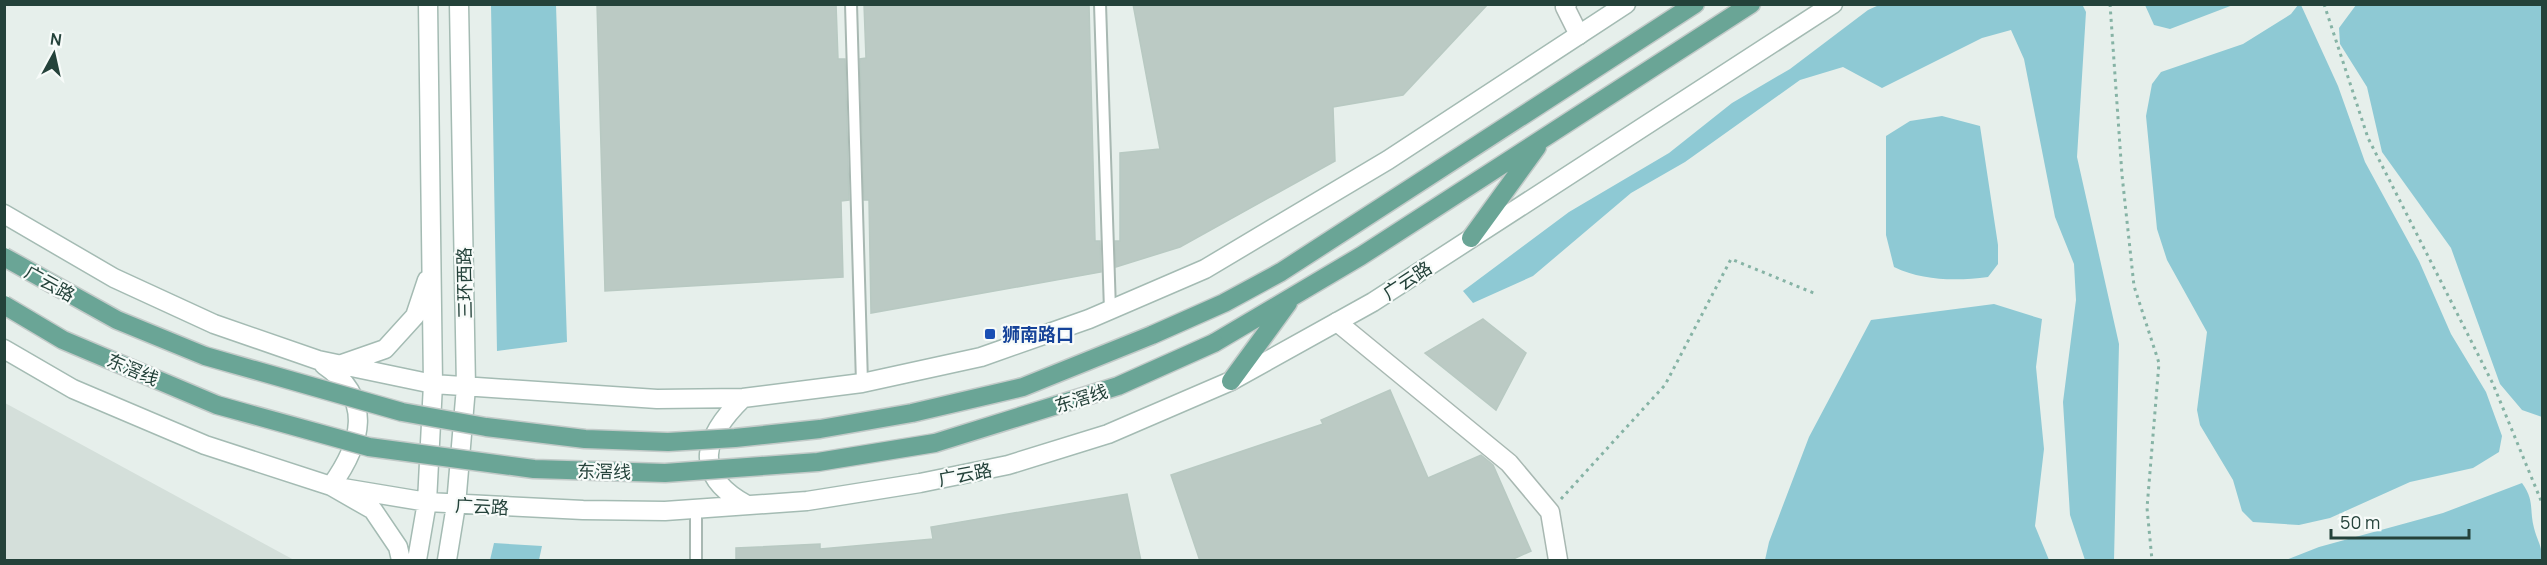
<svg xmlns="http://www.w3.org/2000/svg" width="2547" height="565" viewBox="0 0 2547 565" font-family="Manrope,'Noto Sans SC',sans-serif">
<rect width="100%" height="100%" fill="#e6efeb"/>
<path fill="#d4dfda" d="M4 403H5L294 560H5Z"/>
<path fill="#8ec9d4" d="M491 5H556L567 342 497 351Z
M1879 5 2082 4 2086 12 2077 157 2119 344 2114 560H2085L2070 515 2063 402 2076 300 2074 264 2055 217 2024 59 2011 30 1982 38 1882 88 1843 67 1800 80 1685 162 1631 193 1533 276 1473 303 1463 291 1569 212 1669 153 1732 103 1790 69 1868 10Z
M2145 5H2233L2170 29 2154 25Z
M2298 5H2301L2338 86 2365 162 2419 261 2451 334 2486 392 2502 436 2499 452 2473 468 2410 482 2330 518 2299 525 2253 522 2242 511 2233 480 2200 425 2197 410 2207 332 2167 260 2157 229 2146 116 2152 84 2161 72 2243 44 2291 14Z
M2356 5H2542V417L2522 410 2500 384 2451 248 2382 152 2367 87 2340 44 2339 28Z
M1942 116 1980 126 1998 245V264L1988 277C1957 281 1923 281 1894 267L1886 235V136L1910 121Z
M1994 304 2042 319 2036 367 2044 449 2035 526 2049 560H1765L1769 542 1809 437 1871 320Z
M2522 483C2535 501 2529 509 2534 528 2537 540 2543 548 2542 560H2286L2319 547 2443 513Z
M494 543 542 546 539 560H490Z"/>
<path fill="#bbcac4" stroke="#b8c9c2" stroke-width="1.5" d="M597 4H836L838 59H845L849 200 841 201 843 277 605 291Z
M864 4H1089L1095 241H1100L1101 272 871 313 869 200H864L860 59 866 58Z
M1133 4H1488L1403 95 1333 107 1335 161 1180 247 1116 267 1115 241H1120V153L1160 149Z
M1483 319 1526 353 1496 410 1425 353Z
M1390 390 1428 478 1481 455 1493 465 1531 551 1509 561H1200L1171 475 1323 424 1321 420Z
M1127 494 1141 561H736V548L820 544V549L933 539 931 527Z"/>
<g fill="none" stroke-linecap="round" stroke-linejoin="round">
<defs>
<path id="lane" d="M851 4 862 383
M1100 4 1110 310
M696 509V560"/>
<path id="street" d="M1567 4 1565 7 1579 35
M1337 322 1509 463 1550 512 1558 560"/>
<path id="secondary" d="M4 214 114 278 214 324 318 360 433 384 657 399 743 398 862 383 981 357 1089 319 1205 269 1388 160 1626 4
M4 349 73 389 205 445 331 486 427 502 583 510 665 511 807 501 920 483 1008 465 1108 434 1231 381 1373 302 1833 4
M342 364 385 349 415 316 427 280
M324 365C374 399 362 443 331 486L373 510 398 547 401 560
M743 398C704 436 690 474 747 505
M417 560 427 502 433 384 428 4
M447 560 456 505 466 387 459 4"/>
<path id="primary" d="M1471 238 1537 147
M1152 335 1224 303 1281 272 1695 4
M1214 343 1361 256 1751 4
M1231 381 1288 303"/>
</defs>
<use href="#lane" stroke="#a8b8b2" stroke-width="14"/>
<use href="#street" stroke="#a8b8b2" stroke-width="21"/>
<use href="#secondary" stroke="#a4bbb3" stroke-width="21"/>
<use href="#primary" stroke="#c2cac8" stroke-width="21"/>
<path stroke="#86b3a5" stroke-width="3" stroke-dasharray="3 4.5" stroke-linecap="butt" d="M2110 4 2122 175 2134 286 2159 363 2147 508 2152 560
M2324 4 2368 138 2493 384 2542 503
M1561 499 1665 385 1731 259 1816 294"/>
<use href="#lane" stroke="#fff" stroke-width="10"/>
<use href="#street" stroke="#fff" stroke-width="18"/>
<use href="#secondary" stroke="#fff" stroke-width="18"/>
<use href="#primary" stroke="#6aa596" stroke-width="18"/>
<defs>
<path id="primary-bridge" d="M4 257 117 320 205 356 402 412 486 427 585 439 668 442 735 438 820 429 912 413 1023 387 1152 335
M4 305 63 340 217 405 369 447 534 469 665 473 818 462 935 443 1118 386 1214 343"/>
</defs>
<use href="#primary-bridge" stroke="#c2cac8" stroke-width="21" stroke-linecap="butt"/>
<use href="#primary-bridge" stroke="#6aa596" stroke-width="18"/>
</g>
<rect fill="#1a4fb4" stroke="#f7fbf9" stroke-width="2" x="984" y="328" width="12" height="12" rx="3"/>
<g text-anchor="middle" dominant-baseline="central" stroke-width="4.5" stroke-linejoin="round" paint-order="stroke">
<g font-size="18" fill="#24423a" stroke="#f7fbf9">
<text transform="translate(1407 280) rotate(-33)">广云路</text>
<text transform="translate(50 283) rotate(29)">广云路</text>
<text transform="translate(464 283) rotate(-91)">三环西路</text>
<text transform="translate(133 369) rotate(23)">东滘线</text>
<text transform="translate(1081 398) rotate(-17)">东滘线</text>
<text transform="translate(604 471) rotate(1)">东滘线</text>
<text transform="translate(965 474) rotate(-11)">广云路</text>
<text transform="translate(482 506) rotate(3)">广云路</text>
</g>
<g font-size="18" font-weight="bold" fill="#164399" stroke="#f7fbf9" text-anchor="start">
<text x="1002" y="334">狮南路口</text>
</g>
</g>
<rect width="2547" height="565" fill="none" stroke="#24423a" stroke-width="12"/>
<g transform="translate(54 54) rotate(8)" stroke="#f7fbf9" stroke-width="4.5" paint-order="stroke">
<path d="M0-4.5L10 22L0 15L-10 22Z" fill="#24423a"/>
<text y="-9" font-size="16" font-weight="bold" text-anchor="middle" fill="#24423a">N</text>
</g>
<path d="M2331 529v9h138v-9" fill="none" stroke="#24423a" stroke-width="3"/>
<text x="2340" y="529" font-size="18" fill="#24423a" stroke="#f7fbf9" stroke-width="4.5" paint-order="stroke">50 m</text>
</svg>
